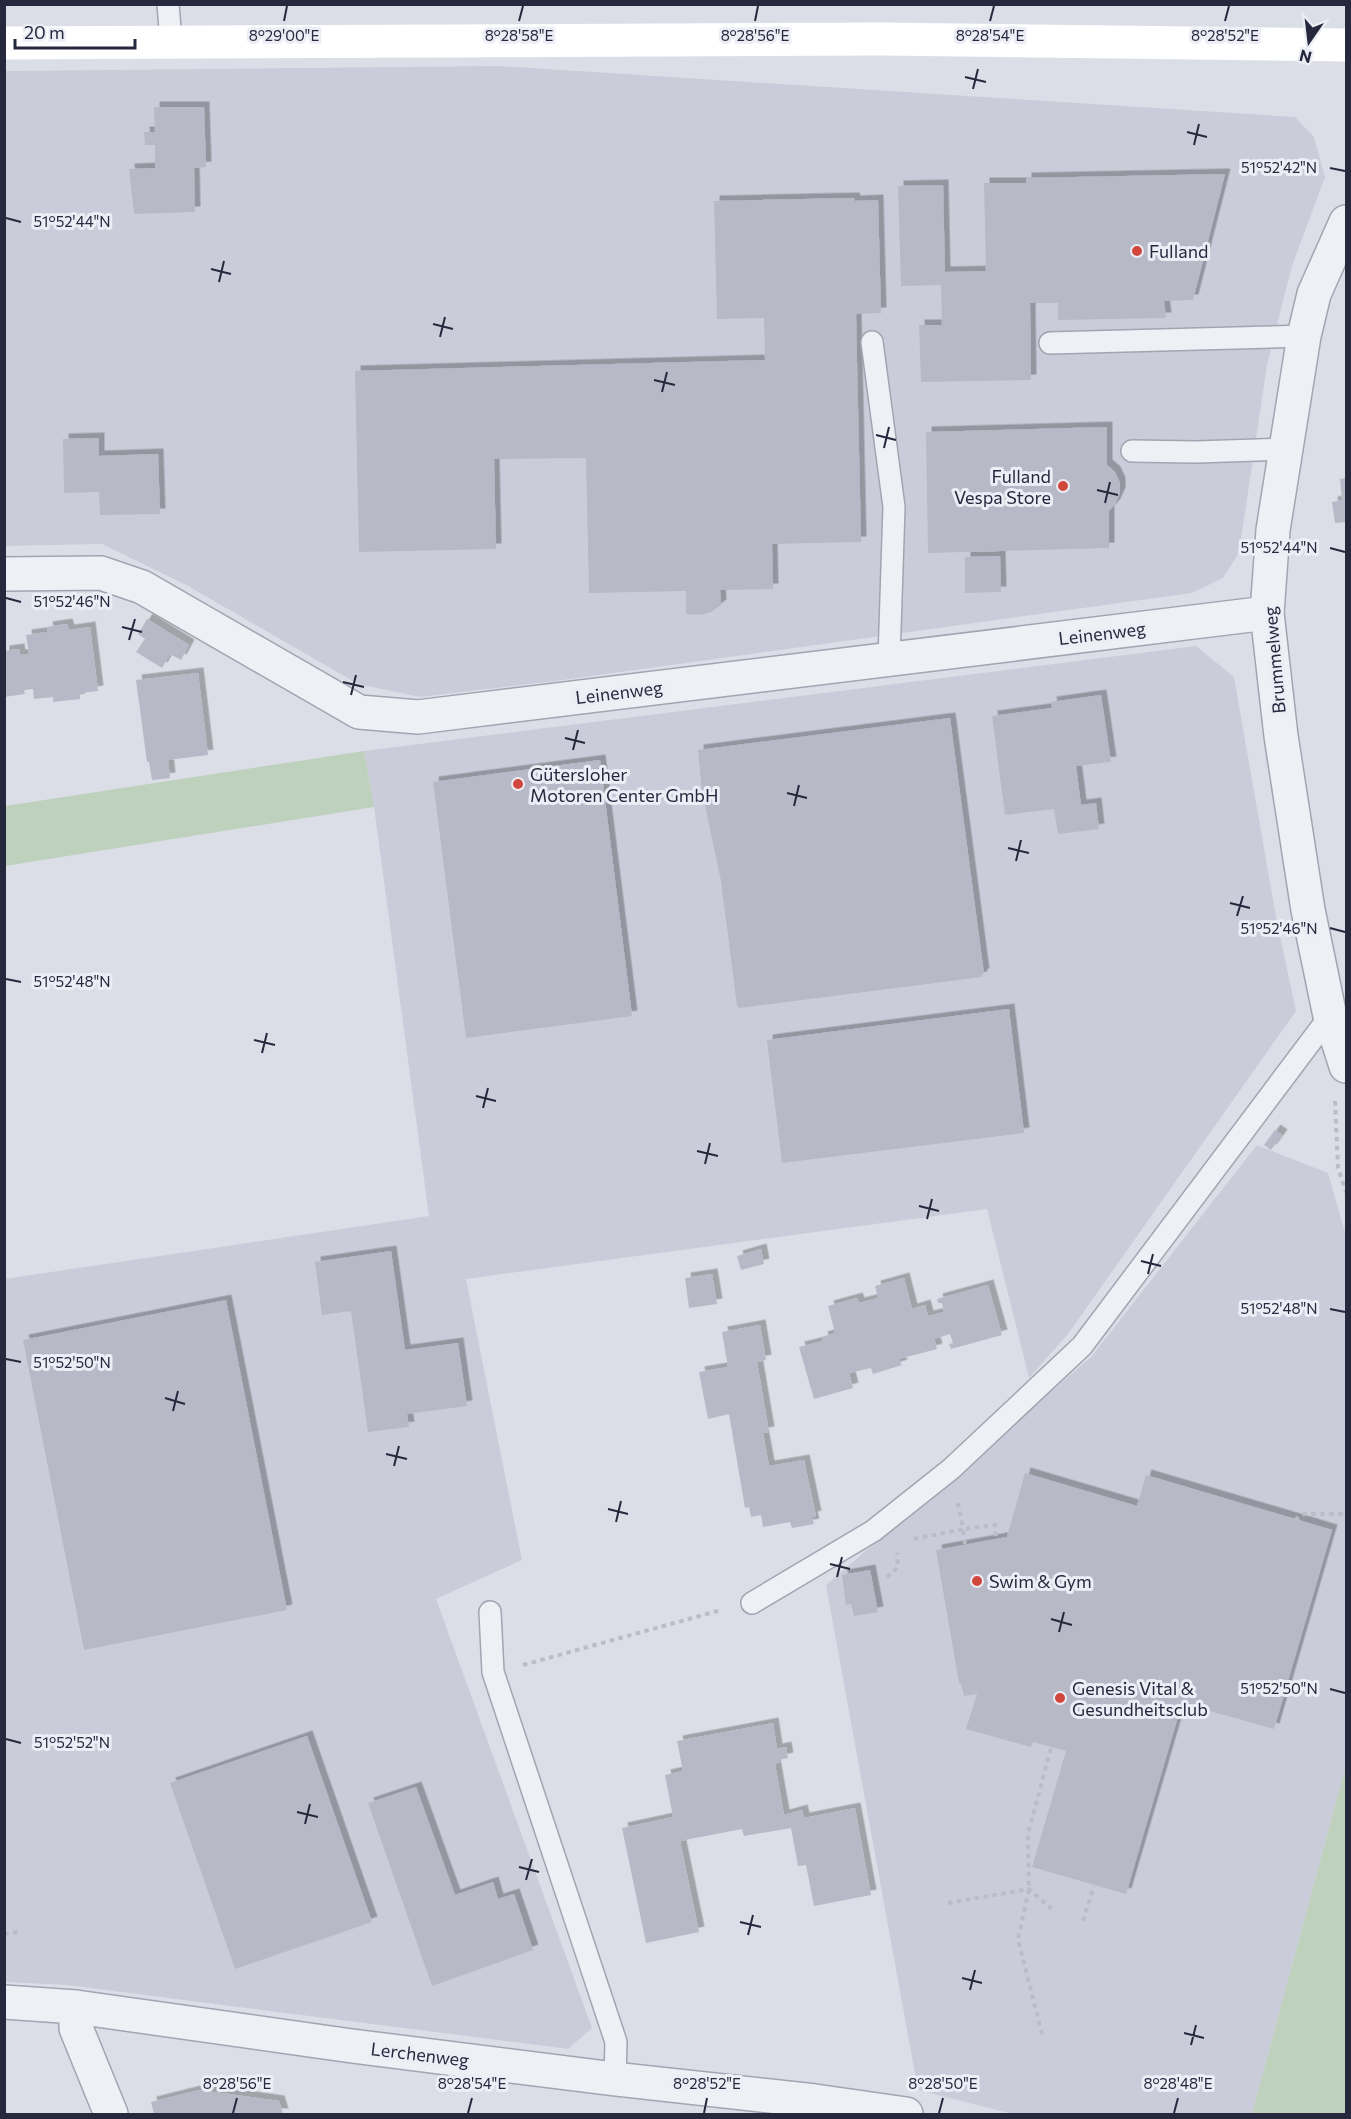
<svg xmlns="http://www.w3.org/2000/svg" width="1351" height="2119" viewBox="0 0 1351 2119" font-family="Commissioner,sans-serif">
<defs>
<filter id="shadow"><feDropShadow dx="5.5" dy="-5.5" stdDeviation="0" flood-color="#0004"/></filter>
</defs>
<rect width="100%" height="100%" fill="#dcdee7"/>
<path fill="#cacdd9" d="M499 66 1295 117 1314 137 1325 177 1292 266 1267 365 1239 553 1223 578 1192 593 563 680 420 697 358 684 188 586 102 544 5 546 4 71Z
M1196 646 1234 677 1276 917 1296 1011 1068 1334 1029 1378 987 1209 466 1279 522 1560 436 1599 592 2028 568 2049 67 1985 5 1982 4 1279 429 1216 374 807 364 751Z
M1257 1145 1328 1173 1346 1236V1765L1252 2114H1013L918 2090 826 1585 1091 1357Z"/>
<path fill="#bed1bd" d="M364 751 374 807 5 866V806Z
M1346 1765V2114H1252Z"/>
<path fill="#b7b9c7" filter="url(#shadow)" d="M154 107H204L206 167 194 168 195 212 134 214 129 169 155 168V145H145L144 132H155Z
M1225 174 1193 300 1164 301 1166 318 1058 320V303H1030L1031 380 921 382 919 325H942L941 285 901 286 898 186 943 185 945 272 986 271 984 183H1026V178Z
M854 198 855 201 878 200 881 313 857 314 856 316 861 542 772 544 773 589 720 590 721 605 711 612 701 615 686 614V591L589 593 586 458 494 459 496 549 359 552 355 371 765 360 764 318 717 319 714 201Z
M1107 427V465L1115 472 1120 483V493L1115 504 1109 511V548L928 553 926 432Z
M99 438V456L158 454 160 514 100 515 99 492 64 493 63 439Z
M1346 478V522L1335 523 1332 502 1342 500 1340 479Z
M1000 556 1001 592 965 593V557Z
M147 619 189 645 181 660 170 654 162 668 136 652 145 639 138 634Z
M67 624 69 630 90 627 98 691 80 693V699L53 702V697L34 699 33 689 24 690 25 694 4 697V651L19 649 20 655 29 654 26 635 48 632 47 627Z
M198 673 208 755 168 760 170 778 152 780 149 762H147L136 680Z
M1101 695 1111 762 1076 766 1081 805 1096 803 1099 829 1058 834 1054 809 1005 815 992 716 1052 708 1051 702Z
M950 718 984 974H982V977L739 1008 737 1006 721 881 702 791 698 750Z
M600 760 632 1016 466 1038 433 782Z
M1009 1009 1024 1133 782 1163 767 1040Z
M1275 1130 1282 1135 1271 1150 1264 1145Z
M761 1249 764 1264 741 1270 737 1256Z
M391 1251 405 1350 458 1343 467 1406 407 1414 409 1427 368 1432 351 1311 322 1315 315 1262Z
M712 1274 717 1304 689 1308 685 1278Z
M904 1278 912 1309 925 1305 928 1316 944 1312 942 1303H938L937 1299 988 1285 1002 1335 951 1349 949 1344 953 1343 950 1334 934 1339 937 1349 899 1359 902 1365 873 1374 871 1368 849 1373 853 1388 814 1399 799 1347 823 1341 822 1337 835 1333 828 1306 857 1298 859 1303 878 1298 875 1286Z
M226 1300 287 1610 84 1650 23 1340Z
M760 1325 766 1360 757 1362 769 1432 763 1433 769 1466 804 1460 816 1516 812 1517 814 1524 792 1528 790 1522 763 1527 761 1515 751 1517 749 1507 745 1508 729 1414 708 1419 699 1372 728 1367 722 1332Z
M1025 1473 1137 1506 1146 1475 1332 1530 1274 1729 1182 1703 1126 1894 1032 1867 1066 1751 1033 1742 1031 1747 966 1729 977 1694 964 1696 961 1684 959 1683 936 1550 1007 1537Z
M870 1570 878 1612 854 1616 851 1604 846 1605 842 1575Z
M773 1723 777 1749 786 1747 788 1758 779 1760 780 1762 775 1764 784 1815 802 1810 804 1818 855 1808 871 1895 814 1906 806 1865 798 1866 791 1828 744 1836 742 1829 680 1841 699 1932 646 1943 622 1828 673 1817 665 1775 683 1771 677 1741Z
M307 1736 372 1922 235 1969 170 1783Z
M416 1787 455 1895 493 1882 498 1899 514 1894 533 1950 432 1986 368 1803Z
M199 2090 279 2101 283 2114H154L151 2102Z"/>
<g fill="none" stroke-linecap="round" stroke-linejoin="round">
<defs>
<path id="service" d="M168 4 171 41
M872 342 894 507 889 659
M1050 343 1304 336
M1132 451 1196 452 1286 449
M752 1603 873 1531 951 1469 1082 1346 1330 1016
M490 1612 493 1672 616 2042 615 2079"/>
<path id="minor" d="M1346 222 1314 294 1304 336 1273 530 1267 613 1281 736 1308 910 1330 1016 1346 1066
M4 574 101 573 142 587 359 712 418 717 1267 613
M4 2002 76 2007 352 2046 615 2079 815 2101 906 2114
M76 2007V2028L111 2114"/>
</defs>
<use href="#service" stroke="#a2a4b1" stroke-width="24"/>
<use href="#minor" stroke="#a2a4b1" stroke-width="36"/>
<path stroke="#bbbcc5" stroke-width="4" stroke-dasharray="4.5 4.5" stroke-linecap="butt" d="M1335 1101 1338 1168 1346 1192
M1295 1520 1304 1514H1346
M914 1539 963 1529 958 1503
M965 1544 963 1529 995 1525 996 1540
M887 1577 898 1567 897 1553
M523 1665 721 1610
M948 1903 1029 1889 1055 1912
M1083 1921 1094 1886
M4 1934 18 1932
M1042 2034 1018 1939 1029 1889 1028 1834 1051 1748"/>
<use href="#service" stroke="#eff0f5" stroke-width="21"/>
<use href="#minor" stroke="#eff0f5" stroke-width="33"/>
<path stroke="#fff" stroke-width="33" d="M4 43 882 39 1346 45"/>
</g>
<path fill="none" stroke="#26293e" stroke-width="2" d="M284 21 287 6M519 21 523 6M755 21 758 6M990 21 994 6M1225 21 1229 6M965 77 986 82M973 89 978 69M1187 132 1207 137M1194 145 1199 124M1330 168 1345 171M6 218 21 222M211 269 231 274M219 282 224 261M433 324 453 329M440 337 445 317M654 380 675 385M662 392 667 372M876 435 896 440M884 448 889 427M1097 490 1118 495M1105 503 1110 482M1330 548 1345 552M6 598 21 602M122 627 142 632M129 640 135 619M343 682 364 687M351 695 356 675M565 738 585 743M573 750 578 730M787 793 807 798M794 806 799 785M1008 848 1029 853M1016 861 1021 840M1230 903 1250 908M1237 916 1243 896M1330 928 1345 932M6 979 21 982M254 1040 275 1045M262 1053 267 1033M476 1096 496 1101M483 1108 488 1088M697 1151 718 1156M705 1164 710 1143M919 1206 939 1211M927 1219 932 1199M1141 1261 1161 1266M1148 1274 1153 1254M1330 1309 1345 1312M6 1359 21 1362M165 1398 185 1404M173 1411 178 1391M386 1454 407 1459M394 1466 399 1446M608 1509 628 1514M616 1522 621 1501M830 1564 850 1569M837 1577 842 1557M1051 1619 1072 1625M1059 1632 1064 1612M1330 1689 1345 1693M6 1739 21 1743M297 1812 318 1817M305 1824 310 1804M519 1867 539 1872M526 1880 532 1859M740 1922 761 1927M748 1935 753 1915M962 1978 982 1983M970 1990 975 1970M1184 2033 1204 2038M1191 2045 1196 2025M233 2113 237 2098M468 2113 472 2098M704 2113 707 2098M939 2113 943 2098M1174 2113 1178 2098"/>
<g fill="#d1473c" stroke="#ecedf5" stroke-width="2">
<circle cx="1137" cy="251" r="6"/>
<circle cx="1063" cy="486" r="6"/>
<circle cx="518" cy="784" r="6"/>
<circle cx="977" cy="1581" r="6"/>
<circle cx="1060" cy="1698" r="6"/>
</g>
<g text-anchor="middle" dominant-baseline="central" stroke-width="6" stroke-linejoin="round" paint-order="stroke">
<g font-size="18" fill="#26293e" stroke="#ecedf5" text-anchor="start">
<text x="1149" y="251">Fulland</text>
<text x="1051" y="476" text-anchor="end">Fulland<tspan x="1051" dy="21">Vespa Store</tspan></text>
<text x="530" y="774">Gütersloher<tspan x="530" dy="21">Motoren Center GmbH</tspan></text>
<text x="989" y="1581">Swim &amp; Gym</text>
<text x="1072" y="1688">Genesis Vital &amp;<tspan x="1072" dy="21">Gesundheitsclub</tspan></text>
</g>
<g font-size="18" fill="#26293e" stroke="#ecedf5">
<text transform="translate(1102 633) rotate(-7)">Leinenweg</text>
<text transform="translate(1274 660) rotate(-95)">Brummelweg</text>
<text transform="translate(619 692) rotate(-7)">Leinenweg</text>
<text transform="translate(420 2054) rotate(7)">Lerchenweg</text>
</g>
</g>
<g font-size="15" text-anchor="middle" fill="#26293e" stroke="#ecedf5" stroke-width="6" stroke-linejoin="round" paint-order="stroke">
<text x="284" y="41">8°29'00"E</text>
<text x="519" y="41">8°28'58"E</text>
<text x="755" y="41">8°28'56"E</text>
<text x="990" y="41">8°28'54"E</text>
<text x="1225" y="41">8°28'52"E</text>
<text x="1279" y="173">51°52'42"N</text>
<text x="72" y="227">51°52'44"N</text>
<text x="1279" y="553">51°52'44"N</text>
<text x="72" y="607">51°52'46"N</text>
<text x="1279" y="934">51°52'46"N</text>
<text x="72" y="987">51°52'48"N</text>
<text x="1279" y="1314">51°52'48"N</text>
<text x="72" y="1368">51°52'50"N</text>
<text x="1279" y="1694">51°52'50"N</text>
<text x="72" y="1748">51°52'52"N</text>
<text x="237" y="2089">8°28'56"E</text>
<text x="472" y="2089">8°28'54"E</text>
<text x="707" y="2089">8°28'52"E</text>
<text x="943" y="2089">8°28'50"E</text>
<text x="1178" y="2089">8°28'48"E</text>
</g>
<rect width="1351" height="2119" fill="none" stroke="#26293e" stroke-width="12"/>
<g transform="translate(1309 42) rotate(194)" stroke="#ecedf5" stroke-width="4.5" paint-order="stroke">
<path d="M0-4.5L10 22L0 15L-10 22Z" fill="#26293e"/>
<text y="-9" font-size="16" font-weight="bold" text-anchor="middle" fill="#26293e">N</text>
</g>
<path d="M15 39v9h120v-9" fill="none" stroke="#26293e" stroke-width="3"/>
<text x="24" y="39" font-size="18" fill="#26293e" stroke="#ecedf5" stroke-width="4.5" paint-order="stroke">20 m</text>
</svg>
